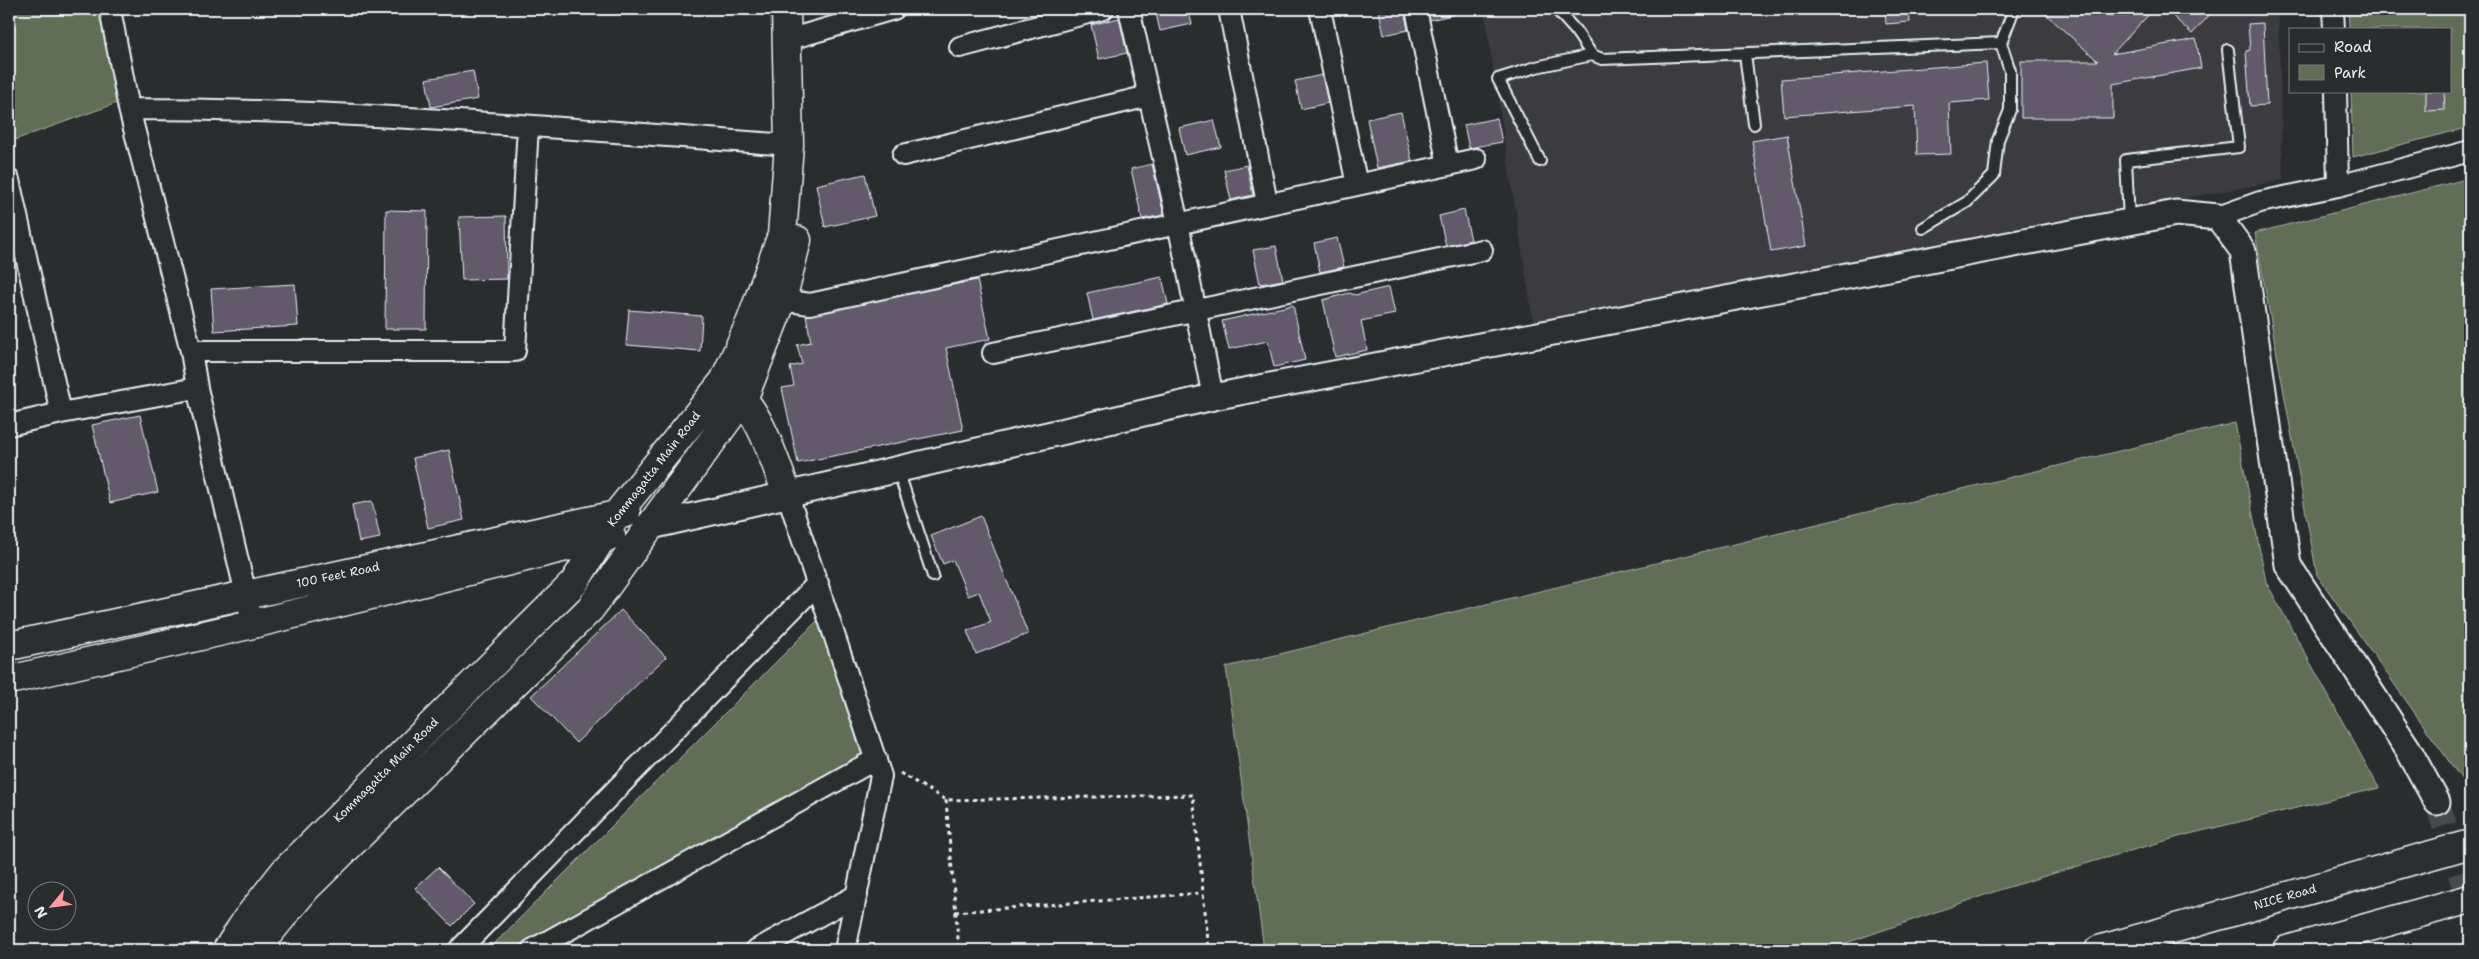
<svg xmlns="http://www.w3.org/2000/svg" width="2479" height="959" viewBox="0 0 2479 959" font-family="'Shantell Sans',sans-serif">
<rect width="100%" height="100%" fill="#2a2d2e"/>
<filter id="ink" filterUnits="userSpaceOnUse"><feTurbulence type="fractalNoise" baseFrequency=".02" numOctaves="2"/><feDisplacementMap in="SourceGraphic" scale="10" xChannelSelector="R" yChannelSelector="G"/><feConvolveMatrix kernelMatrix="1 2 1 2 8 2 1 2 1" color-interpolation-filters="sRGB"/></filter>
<g filter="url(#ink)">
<path fill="#3b3a40" d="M1484 9H2278L2283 180 1533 321Z"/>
<path fill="#606e56" stroke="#a4b0a7" d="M9 9H100L117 103 9 142Z
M2348 9H2470V127L2353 157 2351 91H2450V29H2349Z
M2470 178V791L2317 575 2255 233Z
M2235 423 2266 582 2379 788 2189 834 2095 861 2002 889 1826 950H1264L1226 667Z
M822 616 863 755 511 950H488Z"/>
<path fill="#625a6b" stroke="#e8f1f8" d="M1155 9H1188L1192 24 1160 31Z
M1387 9H1404L1408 30 1384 35 1379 11Z
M1428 9H1452V15L1430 20Z
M1885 9H1909L1910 22 1886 24Z
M2040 9H2101L2108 15 2114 9H2154L2112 54 2196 39 2201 68 2113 84V118H2021V61H2098Z
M2165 9H2215L2192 34Z
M1119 18 1127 53 1099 59 1091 25Z
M2263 23 2267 105 2250 106 2246 51 2250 50 2248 24Z
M1986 63 1989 100 1949 103 1951 154 1917 155 1915 106 1784 116 1781 79Z
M473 71 478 99 431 107 426 79Z
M1322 75 1328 103 1301 109 1295 81Z
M2426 91H2444L2445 110 2426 111Z
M1401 112 1412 161 1377 168 1367 119Z
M1497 118 1502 142 1469 148 1464 125Z
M1214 120 1221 147 1185 155 1179 128Z
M1787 135 1806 246 1771 252 1752 141Z
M1152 164 1164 215 1142 219 1131 169Z
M1247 165 1253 195 1231 200 1224 170Z
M865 174 875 216 825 227 816 185Z
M386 210 427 211 426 329H385Z
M1464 210 1471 240 1446 246 1439 216Z
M506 216 507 279 462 280 459 217Z
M1337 238 1344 267 1320 272 1314 243Z
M1276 246 1283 280 1260 284 1253 250Z
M1162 277 1168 304 1093 320 1087 293Z
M977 280 990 339 946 348 963 430 798 463 782 388 794 386 790 367 802 364 797 345 811 342 806 315Z
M295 284 298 326 214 331 211 289Z
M1389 287 1395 314 1361 321 1367 350 1335 357 1323 300 1349 293 1355 295Z
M1293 305 1305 360 1274 367 1268 341 1229 349 1222 321Z
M629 310 702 316 700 351 626 345Z
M140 415 158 492 110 503 92 425Z
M449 450 464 520 428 528 413 458Z
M372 501 380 538 359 542 352 505Z
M981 516 1028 634 976 654 967 631 991 622 979 592 968 596 953 560 943 564 931 536Z
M621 610 666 657 576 743 531 696Z
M438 867 474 904 452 926 415 888Z"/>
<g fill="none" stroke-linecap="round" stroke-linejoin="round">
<path stroke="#464a4c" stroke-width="25" stroke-dasharray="25 12" stroke-linecap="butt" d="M2437 802 2470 903"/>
<defs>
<path id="service" d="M1556 9 1575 30 1592 55 1602 59 2001 43
M1745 54 1754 124
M1540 161 1498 79 1536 67 1592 55
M2129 221 2126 160 2239 147 2228 50
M1923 228 1967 202 1994 175 1998 140 2010 110V71L2001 43 2014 9
M898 470 933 576"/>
<path id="minor" d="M110 9 129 109 191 351 197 388 253 624
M1129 9 1178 223 1213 397
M1229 9 1267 203
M1320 9 1357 185
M1416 9 1448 165
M2333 9 2334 29
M801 36 894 9
M960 47 1103 9
M2336 91 2338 186
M129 109C349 109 570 129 789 145
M903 155 1149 96
M9 180 61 413
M2218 217 2260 202 2338 186 2470 151
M782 300 810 304 1476 159
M191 351H515L528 126
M993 353 1482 250
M9 425 61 413 197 388
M788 496 881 776 845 950
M459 950 818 583
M532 950 876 759
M756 950 857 895"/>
<path id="tertiary" d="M651 526 1213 397 2176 213 2218 217 2243 251 2288 565 2408 749 2437 802"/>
<path id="secondary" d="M732 388C760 410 775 463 788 496
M9 646 626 513
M9 680 253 624 611 536
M227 950 247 919 284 872 574 583 616 515 724 381 751 321 782 235 789 145 786 9
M255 950 306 888 590 609 744 397 782 300 797 240"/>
<path id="motorway" d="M2099 950 2470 844
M2287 950 2470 899"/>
</defs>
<use href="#service" stroke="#e8f1f8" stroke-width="14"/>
<use href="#minor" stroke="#e8f1f8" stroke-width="24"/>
<use href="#tertiary" stroke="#e8f1f8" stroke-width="29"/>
<use href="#secondary" stroke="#e8f1f8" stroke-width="31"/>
<use href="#motorway" stroke="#e8f1f8" stroke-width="31"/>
<path stroke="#e8f1f8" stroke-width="3" stroke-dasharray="4 4" stroke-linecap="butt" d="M900 773 946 800 1193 795 1209 950
M946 800 959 950
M955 912 1202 893"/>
<use href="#service" stroke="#2a2d2e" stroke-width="10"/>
<use href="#minor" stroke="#2a2d2e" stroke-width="20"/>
<use href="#tertiary" stroke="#2a2d2e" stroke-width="25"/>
<use href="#secondary" stroke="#2a2d2e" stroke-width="28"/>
<use href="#motorway" stroke="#2a2d2e" stroke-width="28"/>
</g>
</g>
<g text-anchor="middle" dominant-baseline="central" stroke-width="5" stroke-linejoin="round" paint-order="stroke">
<g font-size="12" fill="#e8f1f8" stroke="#2a2d2e">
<text transform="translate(654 469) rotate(-52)">Kommagatta Main Road</text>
<text transform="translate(338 575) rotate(-12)">100 Feet Road</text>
<text transform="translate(386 770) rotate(-45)">Kommagatta Main Road</text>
<text transform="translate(2285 897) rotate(-16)">NICE Road</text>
</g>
</g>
<rect width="2479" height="959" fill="none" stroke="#2a2d2e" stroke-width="30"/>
<rect x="15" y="15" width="2449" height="929" fill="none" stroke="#e8f1f8" stroke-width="2" filter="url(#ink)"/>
<rect x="2289" y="28" width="162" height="65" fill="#2a2d2e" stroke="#767b7f"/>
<rect x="2299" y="44" width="25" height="8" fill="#2a2d2e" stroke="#767b7f"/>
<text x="2334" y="52" font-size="15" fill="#e8f1f8">Road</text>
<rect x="2299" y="65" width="25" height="15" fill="#606e56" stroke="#767b7f"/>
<text x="2334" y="78" font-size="15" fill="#e8f1f8">Park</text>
<g transform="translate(52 906) rotate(241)"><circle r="24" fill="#2a2d2e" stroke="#767b7f"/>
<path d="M0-4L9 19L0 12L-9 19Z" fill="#ff9aa2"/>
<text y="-8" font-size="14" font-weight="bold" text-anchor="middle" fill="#e8f1f8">N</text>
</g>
</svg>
